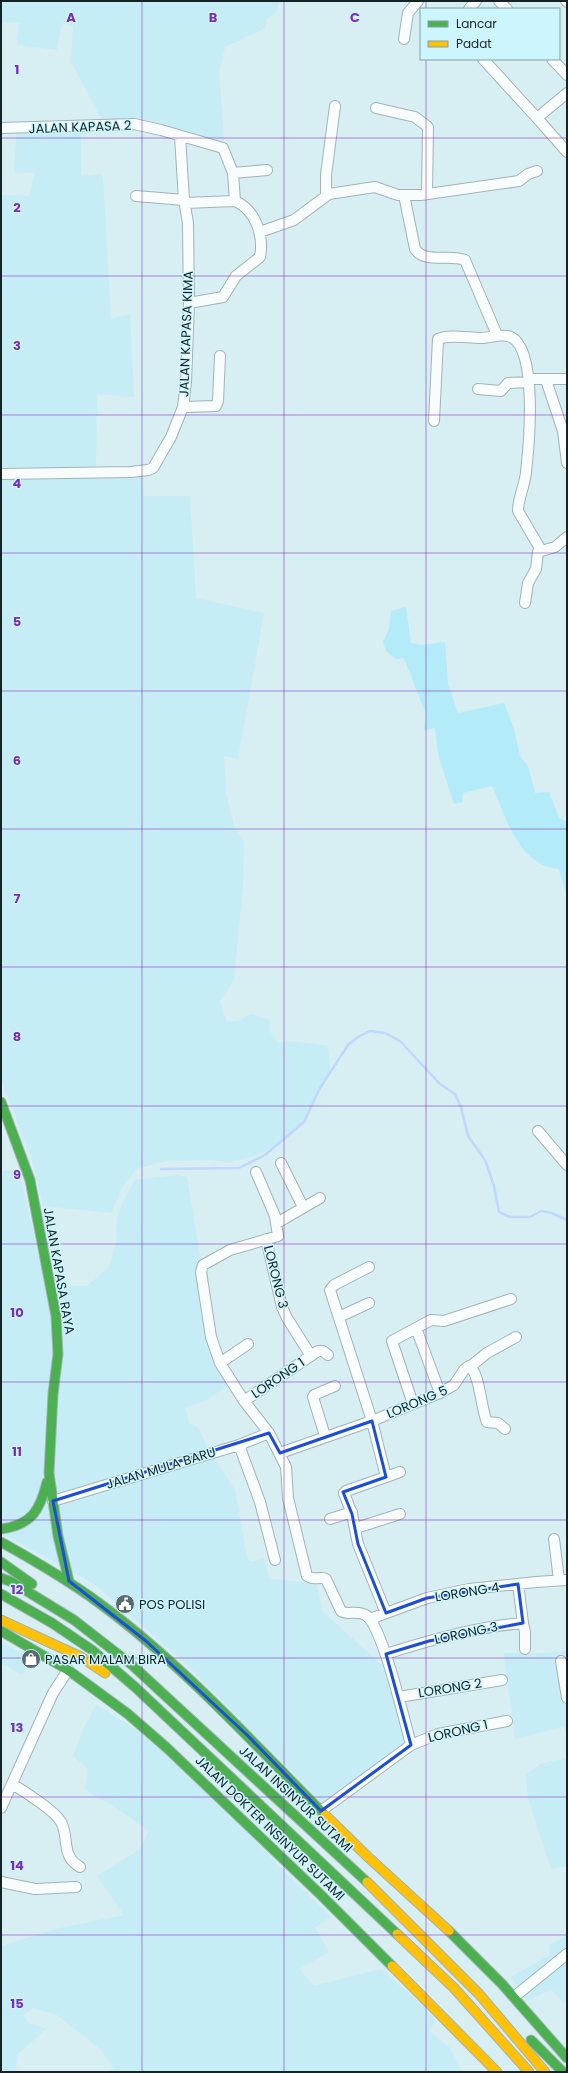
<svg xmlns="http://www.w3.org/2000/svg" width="568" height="2073" viewBox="0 0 568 2073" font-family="Poppins,sans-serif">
<rect width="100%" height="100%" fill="#d7eef3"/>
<path fill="#c6ecf5" d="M1 1H279L276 13 267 19 265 28 225 47 219 72 224 140 187 133 144 121 102 120 71 62 73 26 62 23 57 50 17 45 19 23 1 22Z
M17 128 81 130V176L101 174 103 177 111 319 130 314 134 397 97 394 96 478 142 477 144 496H190L196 598 264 613 238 759 224 756 226 793 234 826 244 842 243 886 234 979 220 1002 227 1022 240 1020 251 1014 270 1020 269 1030 278 1043 292 1041 328 1046 330 1072 304 1122 278 1145 254 1156 230 1162 211 1160 165 1161 136 1169 121 1189 112 1213 43 1206 33 1163 1 1079V195L29 196 35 173 14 172Z
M19 1170 46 1286H87L109 1267 116 1244 117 1218 123 1201 135 1180 178 1175 187 1177 208 1305 211 1338 229 1385 205 1401 185 1407 189 1423 198 1428 210 1452 235 1490 247 1558 251 1562 264 1559 269 1579 316 1583 322 1611 382 1665 408 1743 323 1804 183 1661 93 1583 1 1533V1171Z
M1 1642 31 1659 22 1675 1 1663Z
M567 1651V1738L564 1726 515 1739 504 1653H545Z
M96 1705 149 1737 203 1787 287 1874 331 1917 315 1927 329 1952 299 1969 314 1986 381 1969 426 2008 435 2021 429 2031 449 2047 462 2072H107L114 2068 100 2049 57 2015 33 2008 23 2015 29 2023 46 2029 17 2055 16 2072H1V1946L60 1928 124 1915 97 1876 139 1850 149 1831 112 1805 85 1790 88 1769 73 1756 83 1730Z
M567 1758V1866L551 1869 528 1798 526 1775 540 1764Z
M567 1936V2006L551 1989 528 2001 511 1977 550 1955 549 1945Z"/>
<path fill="#b4ebf8" d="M406 607 411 643 421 645 445 642 448 684 458 713 504 703 514 729 520 756 528 766 535 793 549 792 559 818 567 822V897L559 869C553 868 546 867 541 864 514 850 504 812 492 786L463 793 462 802 454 804 438 754 435 728 424 730 426 714 404 658 396 659 386 651 383 642 389 629 391 611Z"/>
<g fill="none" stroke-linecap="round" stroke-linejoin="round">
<path stroke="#bfd8fb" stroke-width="2.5" d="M161 1169 239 1168 265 1155 304 1122 320 1088 348 1045 358 1037 370 1031 385 1033 400 1041 440 1084 455 1094 461 1107 468 1136 485 1160 494 1186 499 1212 510 1217H530L541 1211 552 1213 567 1220"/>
<defs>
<path id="street" d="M499 1 507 9
M566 1 567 2
M469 9 476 1
M404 39 408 13 418 1
M483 59 537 118
M552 59 567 75
M567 93 537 118 567 152
M376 108 415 117 428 127 427 194
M1 128 134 124 161 130 223 148 233 173 235 201C256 210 264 236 260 257L236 276 223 297 189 303
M233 173 267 170
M326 195V175L335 106
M404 195 415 249C425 264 450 254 465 260L497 335
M136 196 184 200
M185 203 235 201
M260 232 294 220 329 194 375 187 398 195H421L519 181 528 174 537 171
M529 379H567
M546 380 563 431 567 463
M478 389 501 391 508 383 529 382
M183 407 216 406 218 401 220 356
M434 421 438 339C450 334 467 338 481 338 490 338 501 333 511 337 538 350 529 446 526 472 525 485 518 498 518 511L541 550
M1 474 131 472 148 470 153 468 171 437 183 407 186 382 189 303 188 223 184 200 180 136
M525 603 528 583 536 569 538 552 555 547 567 537
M538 1131 567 1165
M281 1163 303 1207
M256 1172 275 1216 278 1236 230 1250 203 1265 201 1272 211 1337 220 1363 244 1401 269 1433 286 1467 288 1498 307 1576C313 1581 320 1576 326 1579L341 1611C348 1616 357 1609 367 1616 383 1629 405 1722 411 1745L321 1811
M277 1223 320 1198
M266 1239 282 1307 287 1318 311 1356
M369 1267 334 1285 330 1290 372 1421 386 1477 346 1491 344 1493 352 1514 358 1544 386 1613
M339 1317 369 1303
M416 1328 440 1393
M220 1363 248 1344
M471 1366 487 1353 516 1337
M244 1401 318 1351H323L328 1355
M413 1404 392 1341 431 1320 444 1321 511 1299
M325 1436 313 1397 314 1395 335 1386
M239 1445 260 1502 275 1560
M280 1453 372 1421 440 1393 454 1385 464 1370 469 1366C480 1372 481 1410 487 1422L498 1423 505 1429
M386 1477 400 1472
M53 1501 239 1445 269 1433
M330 1519 352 1512
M356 1528 400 1514
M554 1539 559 1580
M518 1584 523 1623
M370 1619 427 1598 469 1589 536 1582 567 1580
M386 1654C430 1640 476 1627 523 1623L525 1632V1649
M561 1661 567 1698
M399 1697 502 1680
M411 1745 438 1734 507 1721
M12 1784C24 1791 55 1811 61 1822 70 1839 60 1855 80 1867
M1 1808 53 1693 68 1670
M1 1882 35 1889 76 1887
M514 1997 567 1954"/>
<path id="fast" d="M1 1102 30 1180 56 1316 58 1354 53 1394 49 1473 58 1536 69 1581
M1 1529C32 1525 40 1510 47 1482
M1 1542C35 1561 68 1580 99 1603 182 1664 252 1742 325 1815
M1 1562 32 1584
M1 1578 12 1582 74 1620 132 1665 367 1882
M1 1594 52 1623 92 1650 135 1687 397 1934
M1 1631 68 1670 128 1714 167 1748 321 1895 392 1966
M449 1931 502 1984 567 2058
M531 2040 563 2072"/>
<path id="slow" d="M1 1620 81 1657 105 1673
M325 1815 368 1857 449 1931
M367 1882 479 1994 545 2072
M397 1934 454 1988 529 2072
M392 1966 497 2072"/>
</defs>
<use href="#street" stroke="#a2b3b7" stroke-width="12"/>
<use href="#fast" stroke="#a2b3b7" stroke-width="11"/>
<use href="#slow" stroke="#a2b3b7" stroke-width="11"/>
<use href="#street" stroke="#f9fcfd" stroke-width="10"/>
<use href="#fast" stroke="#4caf50" stroke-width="9"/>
<use href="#slow" stroke="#ffc107" stroke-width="9"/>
</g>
<path fill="none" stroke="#1d4ed8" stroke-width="3" stroke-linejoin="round" d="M372 1421 386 1477 343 1492 352 1514 358 1544 386 1613 427 1598 518 1584 523 1623 429 1641 386 1654 411 1745 321 1811 247 1735 146 1641 69 1581 53 1501 269 1433 280 1453Z"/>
<path fill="none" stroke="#7b2cbf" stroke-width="1" stroke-opacity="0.55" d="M142 1V2072M284 1V2072M426 1V9M426 59V2072M1 138H567M1 276H567M1 415H567M1 553H567M1 691H567M1 829H567M1 967H567M1 1106H567M1 1244H567M1 1382H567M1 1520H567M1 1658H567M1 1797H567M1 1935H567"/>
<defs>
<symbol id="civic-disc" viewBox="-11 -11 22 22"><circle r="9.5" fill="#586a6e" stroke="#ccf5fe"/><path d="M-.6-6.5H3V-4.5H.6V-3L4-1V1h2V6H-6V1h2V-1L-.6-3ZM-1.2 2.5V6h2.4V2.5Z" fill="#fff"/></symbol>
<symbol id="shop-disc" viewBox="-11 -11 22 22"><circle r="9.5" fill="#586a6e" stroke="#ccf5fe"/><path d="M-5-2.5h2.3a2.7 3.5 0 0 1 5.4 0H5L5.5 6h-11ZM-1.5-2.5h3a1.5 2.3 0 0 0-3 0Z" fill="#fff"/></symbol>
</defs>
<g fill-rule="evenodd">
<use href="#civic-disc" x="114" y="1593" width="22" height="22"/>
<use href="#shop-disc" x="20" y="1648" width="22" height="22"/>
</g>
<g text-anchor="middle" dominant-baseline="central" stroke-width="3" stroke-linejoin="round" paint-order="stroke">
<g font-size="13" fill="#142326" stroke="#ccf5fe">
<text transform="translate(80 127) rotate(-2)">JALAN KAPASA 2</text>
<text transform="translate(186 334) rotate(-88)">JALAN KAPASA KIMA</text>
<text transform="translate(59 1271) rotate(80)">JALAN KAPASA RAYA</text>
<text transform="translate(276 1277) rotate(76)">LORONG 3</text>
<text transform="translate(278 1378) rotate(-34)">LORONG 1</text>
<text transform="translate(417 1402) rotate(-23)">LORONG 5</text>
<text transform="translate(161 1468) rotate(-17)">JALAN MULA BARU</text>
<text transform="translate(467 1592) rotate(-9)">LORONG 4</text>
<text transform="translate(466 1633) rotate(-12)">LORONG 3</text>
<text transform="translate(450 1688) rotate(-9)">LORONG 2</text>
<text transform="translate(458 1731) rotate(-13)">LORONG 1</text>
<text transform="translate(296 1799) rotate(43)">JALAN INSINYUR SUTAMI</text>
<text transform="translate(270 1828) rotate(44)">JALAN DOKTER INSINYUR SUTAMI</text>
</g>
<g font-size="13" fill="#142326" stroke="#ccf5fe" text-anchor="start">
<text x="139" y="1604">POS POLISI</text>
<text x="45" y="1659">PASAR MALAM BIRA</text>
</g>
</g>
<g font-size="13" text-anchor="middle" font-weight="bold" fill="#7b2cbf" stroke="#ccf5fe" stroke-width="3" stroke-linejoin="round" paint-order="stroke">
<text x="71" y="22">A</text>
<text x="213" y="22">B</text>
<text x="355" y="22">C</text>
<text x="17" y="74">1</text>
<text x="17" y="212">2</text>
<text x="17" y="350">3</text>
<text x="17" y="488">4</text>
<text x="17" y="626">5</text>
<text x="17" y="765">6</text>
<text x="17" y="903">7</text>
<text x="17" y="1041">8</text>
<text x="17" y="1179">9</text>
<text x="17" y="1317">10</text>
<text x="17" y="1456">11</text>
<text x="17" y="1594">12</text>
<text x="17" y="1732">13</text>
<text x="17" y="1870">14</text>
<text x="17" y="2008">15</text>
</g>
<rect width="568" height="2073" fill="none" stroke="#142326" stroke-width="4"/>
<rect x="420" y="8" width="140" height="52" fill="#ccf5fe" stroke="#82a1a8"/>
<rect x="428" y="21" width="20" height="6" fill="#4caf50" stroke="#82a1a8"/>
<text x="456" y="28" font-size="12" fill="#142326">Lancar</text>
<rect x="428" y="41" width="20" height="6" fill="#ffc107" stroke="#82a1a8"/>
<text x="456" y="48" font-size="12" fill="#142326">Padat</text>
</svg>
